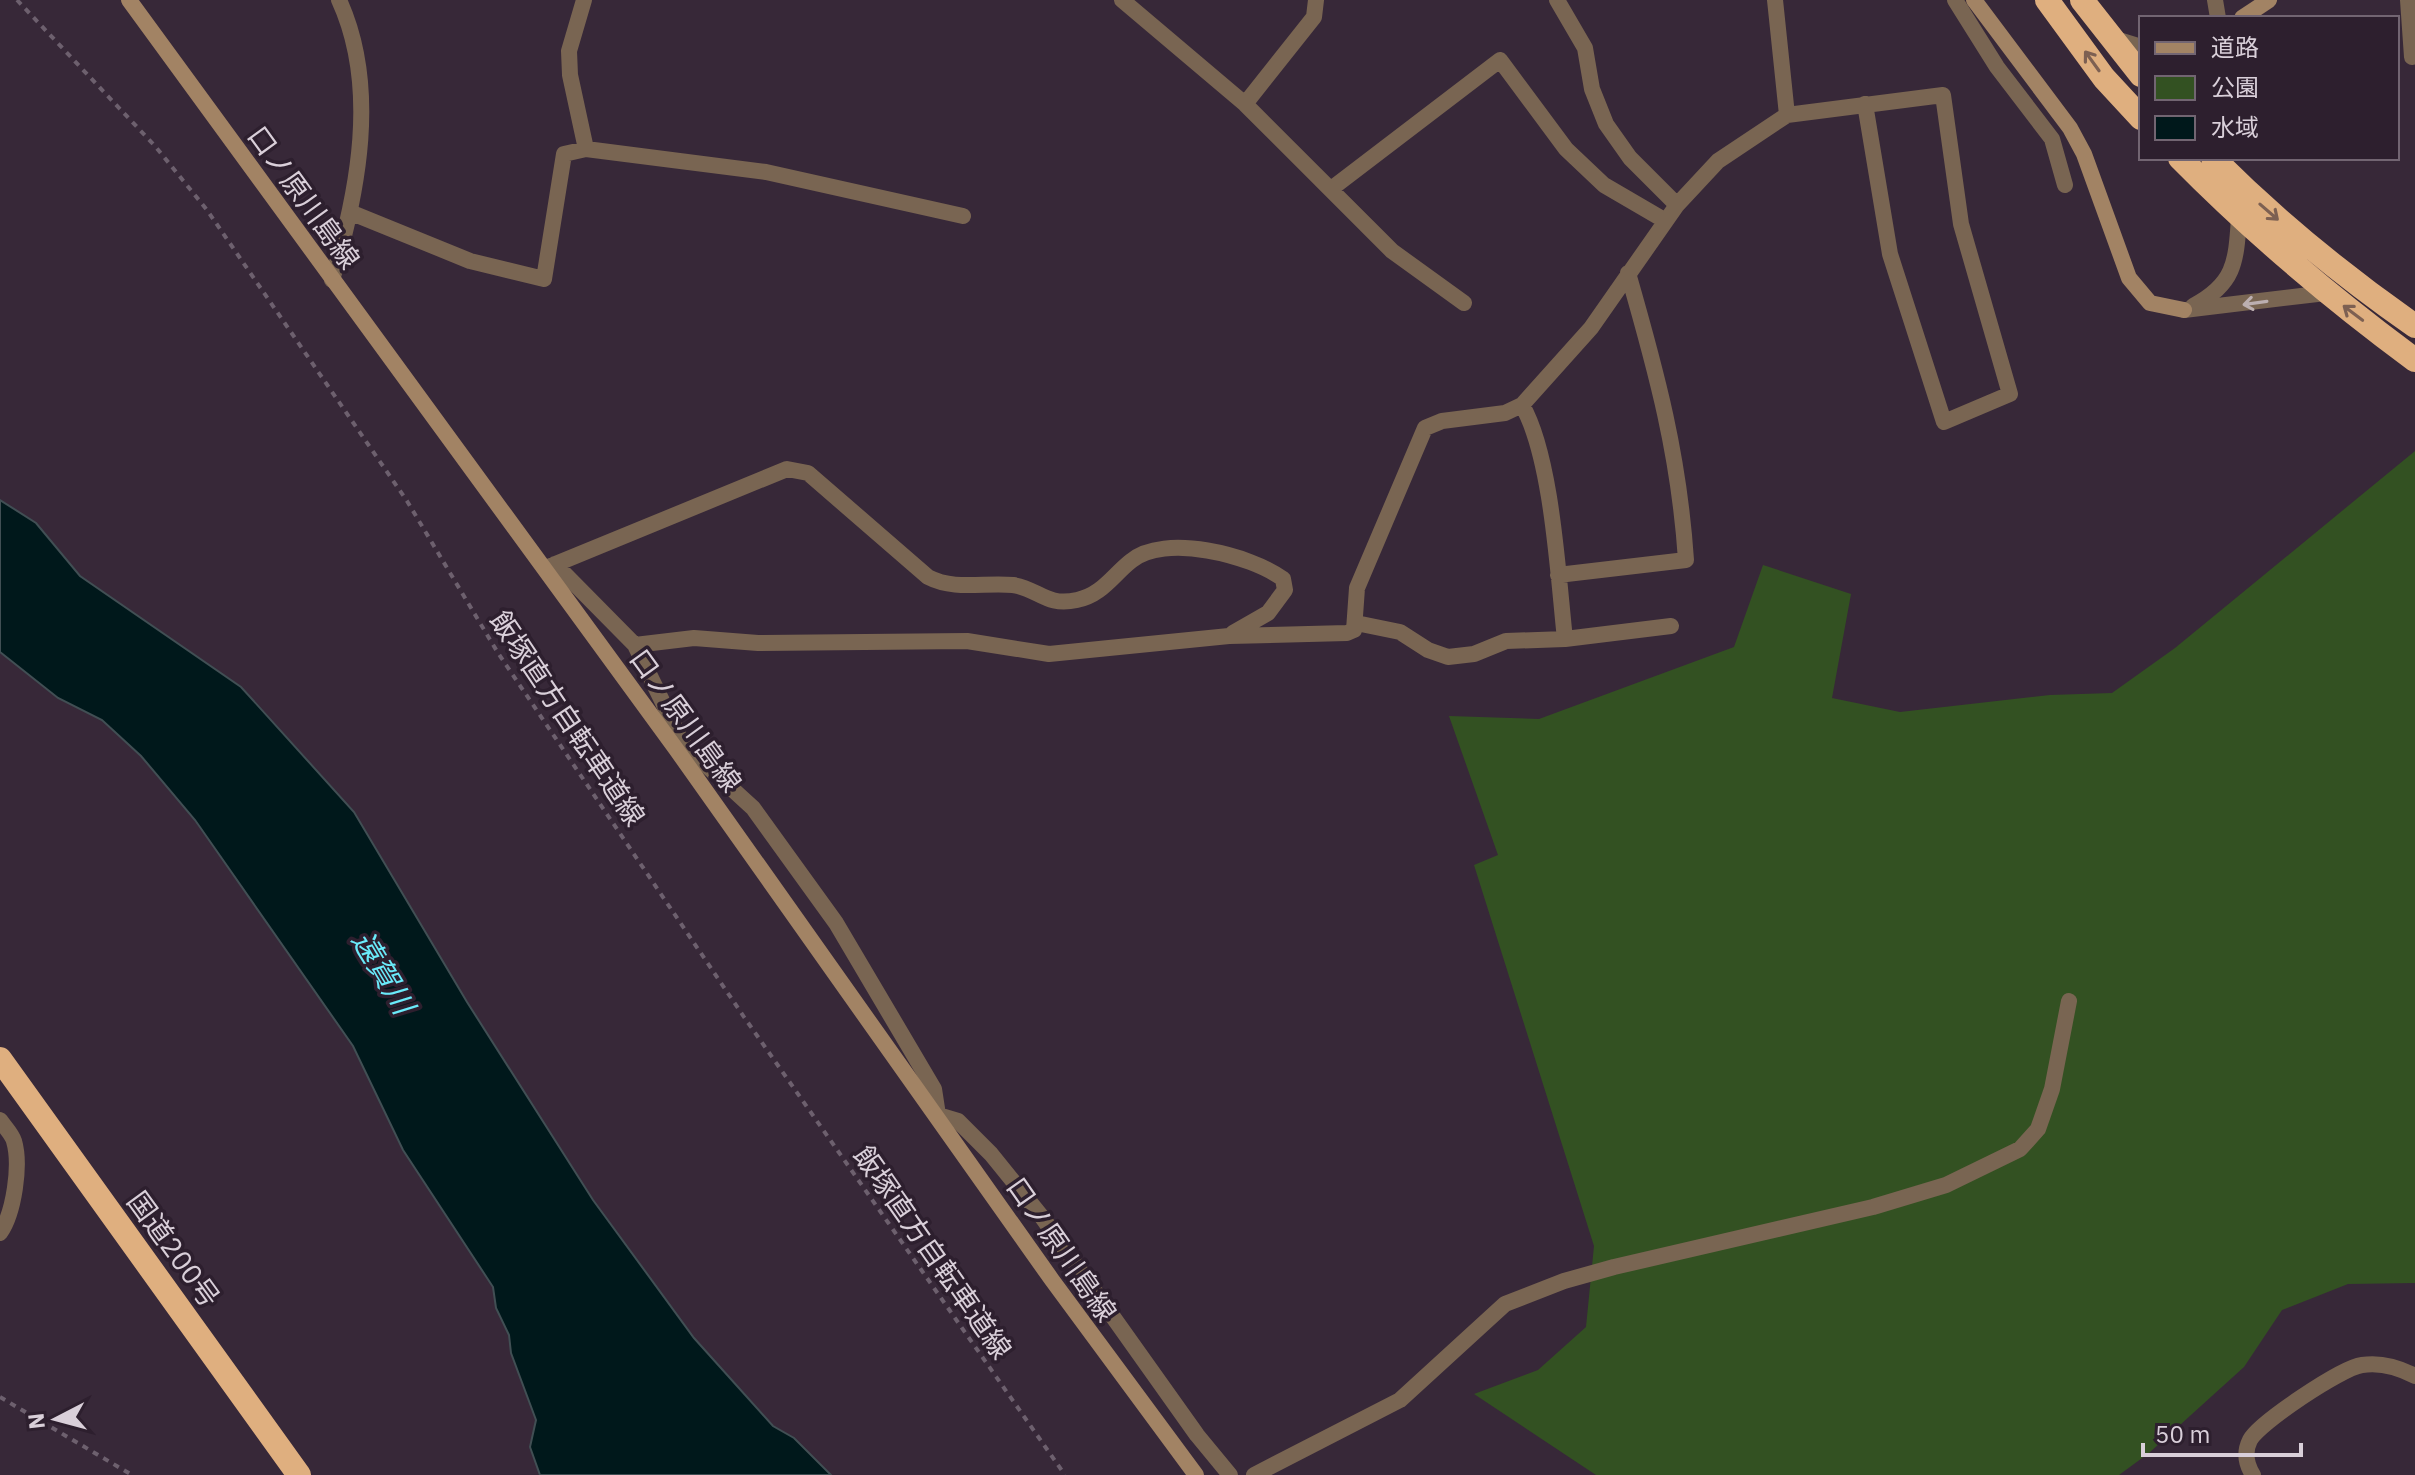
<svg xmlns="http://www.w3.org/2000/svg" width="2415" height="1475" viewBox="0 0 2415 1475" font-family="'IBM Plex Sans','Noto Sans JP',sans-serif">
<rect width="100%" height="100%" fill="#372838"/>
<path fill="#335122" d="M2415 451V1283L2348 1284 2282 1310 2244 1367 2149 1453 2119 1475H1596L1474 1394 1538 1370 1586 1327 1594 1246 1474 865 1498 855 1449 716 1539 719 1734 647 1763 565 1851 594 1832 698 1900 712 2050 695 2112 693 2175 648Z"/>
<path fill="#00181b" stroke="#414f54" stroke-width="2" d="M0 500 36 523 80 576 241 687 354 812 467 1002 593 1200 694 1338 773 1426 794 1438 831 1475H540L530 1447 536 1420 511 1353 509 1335 496 1308 493 1287 403 1150 353 1046 195 820 141 756 102 720 58 698 0 652Z"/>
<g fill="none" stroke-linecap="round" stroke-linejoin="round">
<path stroke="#6d606e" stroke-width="4" stroke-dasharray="6 6" stroke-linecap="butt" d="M17 0 155 146 207 210 407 501 498 653 744 1017 1065 1475
M0 1397 132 1475"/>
<path stroke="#796552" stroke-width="16" d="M1122 0 1245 104
M1316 0 1314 17 1245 104 1392 251 1464 303
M1557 0 1585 48 1592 89 1606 124 1630 158 1677 205
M1775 0 1787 115
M1955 0 1997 67 2052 139 2065 185
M2215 0 2218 18
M2408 0 2412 57
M2112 38 2141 47
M586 149 766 172 963 216
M1331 189 1500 60 1566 149 1604 185 1664 220
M352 213 470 261 544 279 564 154 586 149 570 75 569 51 584 0
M332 280C358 192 379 87 339 0
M2193 306C2235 284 2236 262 2239 218
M2184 310 2326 293
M1522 405C1552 457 1558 576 1565 639
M555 564 635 645 694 638 758 643 967 641 1049 654 1229 636 1347 633 1354 630 1357 588 1425 428 1442 421 1505 413 1522 405 1591 328 1677 205 1718 161 1787 115 1943 95 1961 224 2010 394 1944 422 1890 254 1865 104
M546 568 787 469 808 473 928 577C955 591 984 582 1013 585 1039 589 1046 607 1077 600 1102 595 1113 575 1131 561 1164 533 1251 555 1283 579L1285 590 1268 613 1233 633
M1558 575 1686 560C1679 455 1657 374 1628 273
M1356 623 1400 632 1428 650 1448 657 1474 654 1506 641 1565 639 1671 626
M635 645 683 744 753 808 836 923 934 1089 938 1115 958 1121 991 1154 1042 1217 1197 1435 1230 1475
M0 1120C4 1126 12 1134 14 1141 21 1165 14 1213 0 1233
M1254 1475 1400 1400 1505 1304 1564 1281 1614 1267 1873 1207 1946 1185 2020 1149 2038 1129 2052 1089 2069 1001
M2253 1475C2246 1464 2244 1452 2250 1440 2259 1423 2341 1368 2362 1365 2381 1362 2398 1367 2415 1376"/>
<path stroke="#a28364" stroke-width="16" d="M129 0 676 749 1052 1280 1196 1475
M1974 0 2070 128 2084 154 2129 278 2150 303 2184 310
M2242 18 2269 0"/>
<path stroke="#dfaf7f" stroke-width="24" d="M2047 0 2104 78 2141 118
M2082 0 2141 75
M2180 158C2253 232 2331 298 2415 360
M2213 158C2276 221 2342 275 2415 326
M0 1059 299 1475"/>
</g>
<defs><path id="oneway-shaft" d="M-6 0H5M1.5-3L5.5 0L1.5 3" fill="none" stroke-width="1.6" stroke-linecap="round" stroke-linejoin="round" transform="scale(2)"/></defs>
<g stroke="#7d6052">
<use href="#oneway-shaft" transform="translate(2092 61) rotate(-126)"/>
<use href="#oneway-shaft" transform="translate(2269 212) rotate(41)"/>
<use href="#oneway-shaft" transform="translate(2353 313) rotate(-143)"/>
</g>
<use stroke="#bcafb0" href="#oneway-shaft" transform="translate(2255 303) rotate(172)"/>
<g text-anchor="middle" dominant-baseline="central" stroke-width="7" stroke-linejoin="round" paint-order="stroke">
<g font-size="28" fill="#d9cfd9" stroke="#2d1f2e">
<text transform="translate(304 197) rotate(54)">口ノ原川島線</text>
<text transform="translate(568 718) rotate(56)">飯塚直方自転車道線</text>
<text transform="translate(686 720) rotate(54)">口ノ原川島線</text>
<text transform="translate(174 1249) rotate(54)">国道200号</text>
<text transform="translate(1062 1249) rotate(55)">口ノ原川島線</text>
<text transform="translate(933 1252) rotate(55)">飯塚直方自転車道線</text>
</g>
<g font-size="30" font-style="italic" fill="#6aebfa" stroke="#2d1f2e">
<text transform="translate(384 972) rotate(59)">遠賀川</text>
</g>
</g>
<rect x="2139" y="16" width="260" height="144" fill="#2d1f2e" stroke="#726572" stroke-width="2"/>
<rect x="2155" y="42" width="40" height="12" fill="#a28364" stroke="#726572" stroke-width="2"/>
<text x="2211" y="56" font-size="24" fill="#d9cfd9">道路</text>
<rect x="2155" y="76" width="40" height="24" fill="#335122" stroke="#726572" stroke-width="2"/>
<text x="2211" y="96" font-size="24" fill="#d9cfd9">公園</text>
<rect x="2155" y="116" width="40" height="24" fill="#00181b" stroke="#726572" stroke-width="2"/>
<text x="2211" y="136" font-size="24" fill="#d9cfd9">水域</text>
<g transform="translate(56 1419) rotate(264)" stroke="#2d1f2e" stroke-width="6" paint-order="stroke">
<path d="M0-6L14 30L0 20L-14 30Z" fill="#d9cfd9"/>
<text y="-12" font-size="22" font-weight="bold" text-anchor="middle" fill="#d9cfd9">N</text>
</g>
<path d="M2143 1443v12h158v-12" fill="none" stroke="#d9cfd9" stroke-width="4"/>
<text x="2155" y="1443" font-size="24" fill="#d9cfd9" stroke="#2d1f2e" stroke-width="6" paint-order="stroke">50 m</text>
</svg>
